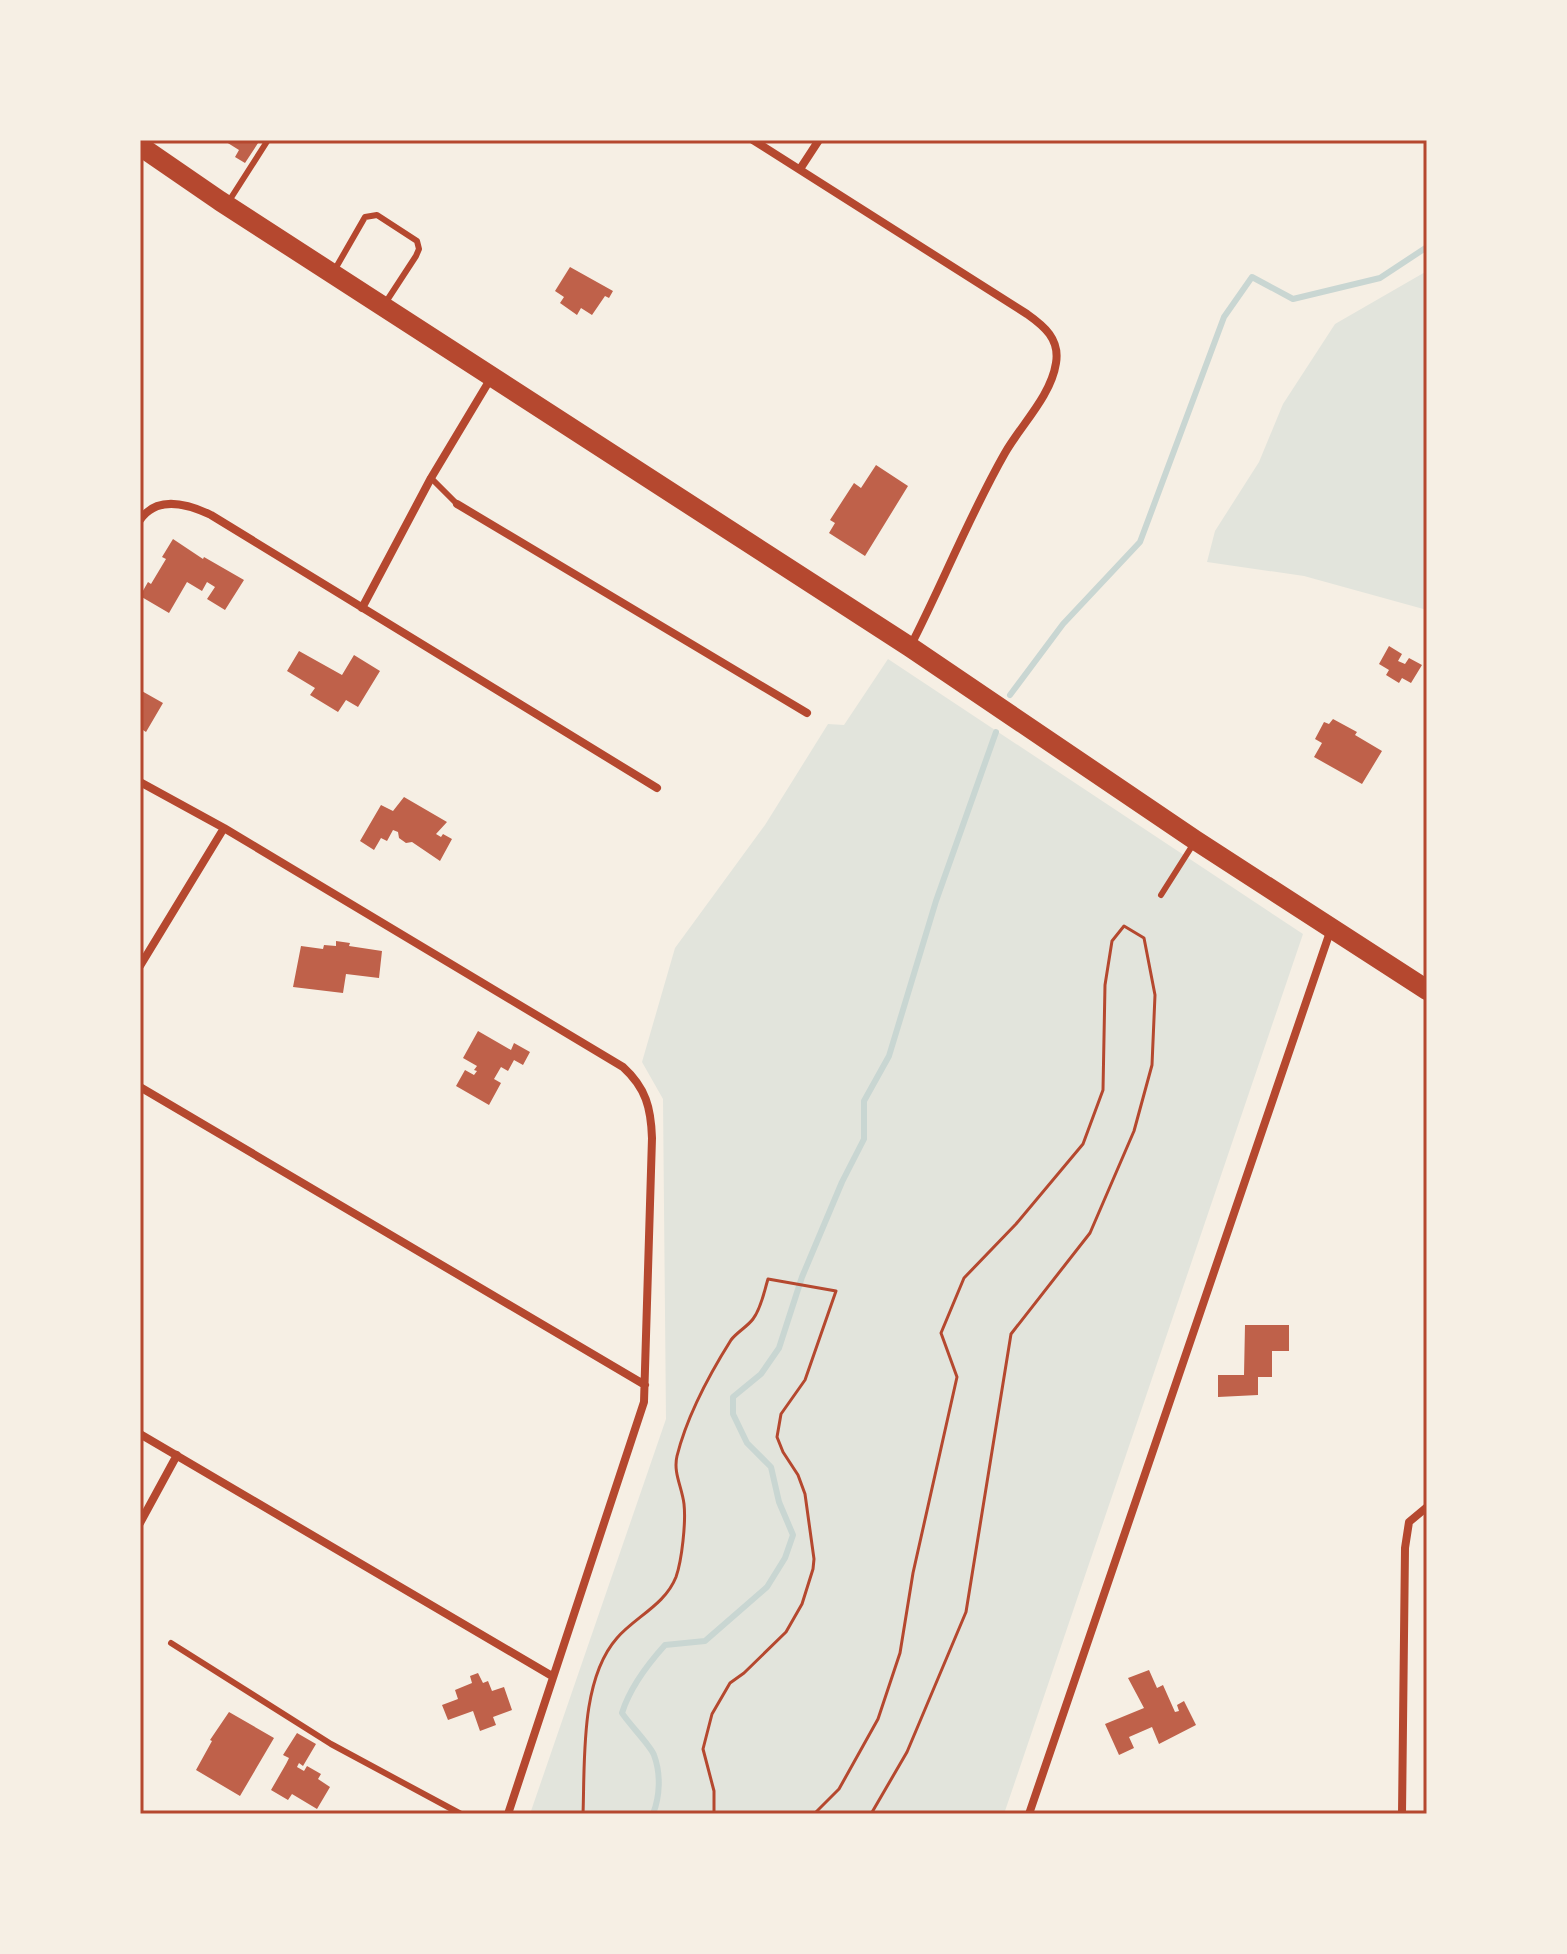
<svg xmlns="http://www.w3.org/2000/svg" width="1567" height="1954" viewBox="0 0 1567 1954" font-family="'Public Sans',sans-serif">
<rect width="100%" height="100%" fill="#f6efe4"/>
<path fill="#e2e4dc" d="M1427 271V610L1304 576 1207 562 1215 531 1259 462 1283 404 1335 324Z
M888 659 1303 934 1004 1814H530L666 1419 663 1099 642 1062 675 948 765 825 828 724 844 725Z"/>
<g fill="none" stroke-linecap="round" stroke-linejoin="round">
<path stroke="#c9d6d2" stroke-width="6" d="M1010 695 1063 624 1140 542 1224 317 1252 277 1293 299 1380 278 1427 247
M653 1814C660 1796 661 1774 654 1755 651 1746 629 1724 622 1713 630 1687 647 1665 665 1645L705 1641 767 1587 785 1558 793 1535 779 1502 771 1467 747 1443 733 1414V1397L761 1374 779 1348 802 1277 842 1182 864 1139V1101L889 1056 936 901 996 732"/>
</g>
<path fill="#bf614a" d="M223 140H260L245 163 235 157 239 150Z
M570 267 613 291 609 298 605 296 592 315 581 308 577 315 560 303 564 297 555 291Z
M876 465 908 486 865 556 829 533 835 523 830 520 854 483 861 488Z
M173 539 203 559 204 557 244 580 225 610 207 599 215 587 207 582 202 591 187 582 169 613 140 596 148 582 151 584 166 559 162 557Z
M1389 646 1402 654 1398 661 1405 664 1409 658 1422 665 1411 683 1402 678 1399 683 1386 675 1389 670 1379 664Z
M299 651 342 675 354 655 380 671 358 707 346 700 338 712 310 695 315 688 287 671Z
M140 690 163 703 146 732 140 728Z
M1333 719 1357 732 1355 735 1382 751 1362 784 1314 757 1322 743 1315 739 1324 722 1329 724Z
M404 797 447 822 436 834 441 837 443 834 452 839 440 861 412 842 406 843 399 838 398 832 393 830 387 841 381 838 374 850 360 841 381 805 393 811Z
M336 941 350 943 349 946 382 951 379 978 346 974 343 993 293 987 301 946 323 949 324 945 336 946Z
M478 1031 511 1050 514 1043 530 1052 523 1065 514 1060 508 1071 501 1067 494 1079 501 1083 489 1105 456 1086 465 1070 474 1075 477 1071 474 1070 477 1066 463 1058Z
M1245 1325H1289V1351H1272V1377H1258V1395L1218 1397V1375H1244Z
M1149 1670 1157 1688 1163 1685 1175 1712 1179 1711 1177 1705 1184 1701 1196 1725 1159 1744 1152 1727 1129 1737 1134 1748 1119 1755 1105 1724 1144 1708 1128 1678Z
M478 1673 483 1683 488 1681 492 1691 504 1687 512 1710 493 1717 496 1725 480 1731 473 1711 448 1720 442 1705 458 1699 455 1690 472 1683 470 1676Z
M229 1712 274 1738 240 1796 196 1770 212 1741 210 1740Z
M297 1733 316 1744 303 1766 299 1763 297 1767 304 1771 307 1766 321 1774 318 1779 330 1787 317 1809 292 1794 288 1800 271 1790 286 1764 289 1758 283 1755Z"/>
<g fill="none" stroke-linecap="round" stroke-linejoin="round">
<path stroke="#b5482f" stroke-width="3" d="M583 1814C585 1761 580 1680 617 1638 635 1617 665 1605 676 1577 682 1560 686 1522 684 1504 682 1487 673 1473 677 1456 687 1416 709 1375 731 1340 737 1332 747 1327 753 1319 761 1309 764 1292 768 1279L836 1291 805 1380 781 1414 777 1437 783 1452 798 1475 805 1494 814 1559 813 1569 802 1604 786 1632 744 1673 730 1683 712 1714 703 1749 714 1791V1814
M814 1814 839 1789 878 1719 900 1653 913 1573 957 1377 941 1333 964 1278 1016 1224 1083 1144 1103 1090 1105 985 1112 941 1124 926 1144 938 1155 995 1152 1065 1134 1131 1090 1233 1011 1334 966 1612 907 1752 871 1814"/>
<path stroke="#b5482f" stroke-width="6" d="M229 201 268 140
M334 271 365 217 377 215 417 241 419 249 416 256 384 305
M431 478 457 504
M1161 895 1194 843
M171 1643 331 1744 461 1814"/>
<path stroke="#b5482f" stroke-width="8" d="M753 140 1027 314C1044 326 1060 339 1056 363 1051 396 1021 425 1005 453 969 516 943 583 910 647
M800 169 819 140
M457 504 807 713
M140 520C157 495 188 504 211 515L657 788
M362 608 431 478 491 378
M140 782 224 828 623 1067C646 1088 651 1108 652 1138L644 1402 508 1814
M140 966 224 828
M140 1087 645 1385
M140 1434 552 1676
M140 1523 177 1455
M1029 1814 1331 929
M1402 1814 1405 1548 1409 1522 1427 1507"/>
<path stroke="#b5482f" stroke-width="20" d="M140 146 220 201 910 647 1195 840 1427 990"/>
</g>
<rect width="1567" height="1954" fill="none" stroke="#f6efe4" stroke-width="284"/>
<rect x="142" y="142" width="1283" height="1670" fill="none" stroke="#b5482f" stroke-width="3"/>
</svg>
